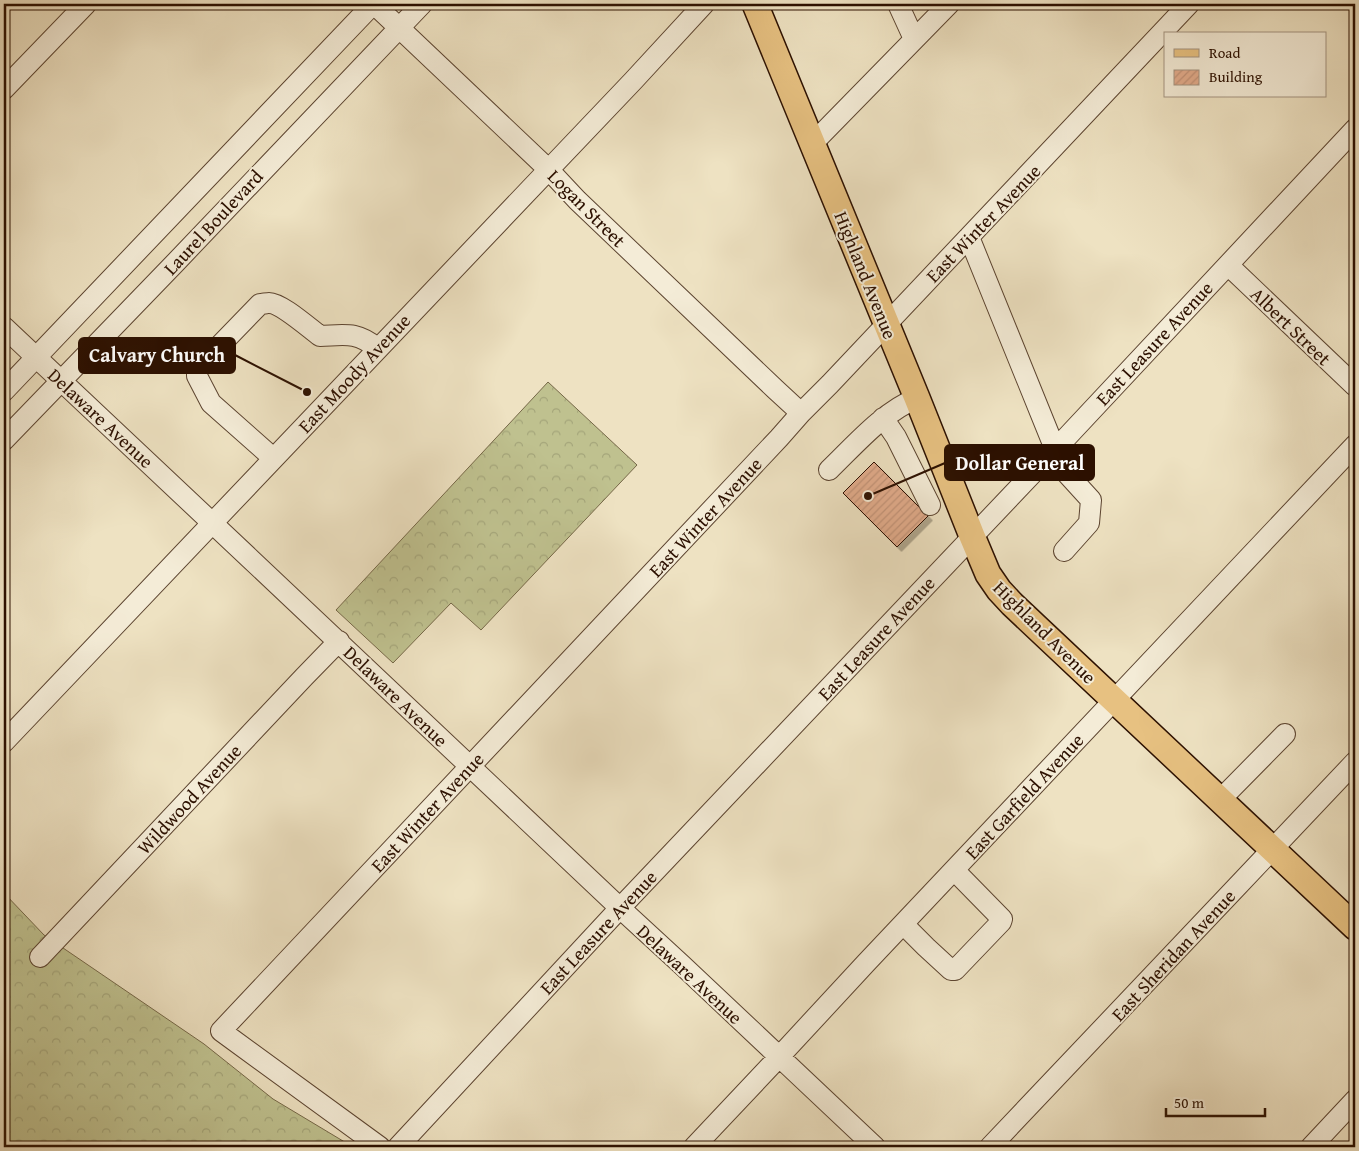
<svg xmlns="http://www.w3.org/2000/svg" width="1359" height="1151" viewBox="0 0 1359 1151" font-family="'Gentium Book Plus',serif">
<defs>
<pattern id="forest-crowns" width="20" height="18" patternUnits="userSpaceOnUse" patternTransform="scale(1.25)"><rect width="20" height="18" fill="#bfc18f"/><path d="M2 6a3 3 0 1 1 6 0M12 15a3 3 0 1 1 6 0" fill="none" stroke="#a4a57a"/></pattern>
<pattern id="building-hatch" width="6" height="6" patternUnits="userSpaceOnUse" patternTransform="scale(1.25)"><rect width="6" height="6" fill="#e2ac8c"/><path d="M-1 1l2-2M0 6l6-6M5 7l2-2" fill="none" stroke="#c29377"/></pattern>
<filter id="shadow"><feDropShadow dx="4.5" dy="4.5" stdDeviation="0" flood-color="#0004"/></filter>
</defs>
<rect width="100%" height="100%" fill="#eee2c2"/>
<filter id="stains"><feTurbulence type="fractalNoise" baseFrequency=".004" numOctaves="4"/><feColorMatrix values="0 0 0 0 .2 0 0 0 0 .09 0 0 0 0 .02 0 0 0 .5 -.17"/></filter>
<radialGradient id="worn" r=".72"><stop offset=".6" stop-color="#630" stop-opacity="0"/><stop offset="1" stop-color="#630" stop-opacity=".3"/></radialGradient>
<path fill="url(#forest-crowns)" stroke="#766848" d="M548 382 637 465 481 630 451 603 393 663 336 610Z
M4 893 44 935 204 1044 273 1099 353 1147H4Z"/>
<path fill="url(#building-hatch)" stroke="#2c1000" filter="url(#shadow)" d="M874 462 928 516 897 547 843 493Z"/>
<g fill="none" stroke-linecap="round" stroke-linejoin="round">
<defs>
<path id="minor" d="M374 4 548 169 577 200 775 389 801 413
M898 4 914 39
M4 89 86 4
M812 144 949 4
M969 237 1055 449
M1228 265 1355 386
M4 327C209 521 416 713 620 908L682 965 875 1147
M4 391 373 4
M883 418 896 437 930 505
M4 440 176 262 422 4
M1050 455 1091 500 1089 523 1064 551
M273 458 211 403 197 376V369L260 304C261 304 268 303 269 303 281 303 309 328 320 336 345 335 356 331 377 348
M829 470C855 445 883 412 917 398
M4 742 633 81 704 4
M1220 800 1285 734
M903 924 926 947 951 970H955L1001 922 1002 919 954 870
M40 957 304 677 339 641
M380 1147 221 1031 779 438 801 413 830 384 1189 4
M398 1147 620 908 1050 455 1355 129
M694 1147 779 1057 866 963 1355 445
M990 1147C1113 1019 1233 890 1355 762
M1311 1147 1355 1100"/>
<path id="major" d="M755 4 917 398 972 536 988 574 999 590 1012 604 1355 927"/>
</defs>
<use href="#minor" stroke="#5c4430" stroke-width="22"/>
<use href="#major" stroke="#2c1000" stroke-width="28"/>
<use href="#minor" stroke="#f4ecd7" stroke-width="20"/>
<use href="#major" stroke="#e7c181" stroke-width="25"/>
</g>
<g text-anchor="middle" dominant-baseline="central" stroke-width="4" stroke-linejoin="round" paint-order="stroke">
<g font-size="19" fill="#2c1000" stroke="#f4ecd7">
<text transform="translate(587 208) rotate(45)">Logan Street</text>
<text transform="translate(213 222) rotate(-47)">Laurel Boulevard</text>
<text transform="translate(983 223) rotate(-46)">East Winter Avenue</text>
<text transform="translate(866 275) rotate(68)">Highland Avenue</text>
<text transform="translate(1291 326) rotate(44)">Albert Street</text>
<text transform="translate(1154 343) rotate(-47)">East Leasure Avenue</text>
<text transform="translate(354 373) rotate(-47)">East Moody Avenue</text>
<text transform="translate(101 418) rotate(43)">Delaware Avenue</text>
<text transform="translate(705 517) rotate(-47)">East Winter Avenue</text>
<text transform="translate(1045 632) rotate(45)">Highland Avenue</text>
<text transform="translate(876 638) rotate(-47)">East Leasure Avenue</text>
<text transform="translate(396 696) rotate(44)">Delaware Avenue</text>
<text transform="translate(1024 796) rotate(-47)">East Garfield Avenue</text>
<text transform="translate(189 799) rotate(-47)">Wildwood Avenue</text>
<text transform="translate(427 812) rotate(-47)">East Winter Avenue</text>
<text transform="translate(598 932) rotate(-47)">East Leasure Avenue</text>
<text transform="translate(1173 955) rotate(-47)">East Sheridan Avenue</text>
<text transform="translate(690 974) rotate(43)">Delaware Avenue</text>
</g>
</g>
<path fill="none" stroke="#2c1000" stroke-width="2" d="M307 392L235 355M868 496L945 463"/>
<g fill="#2c1000" stroke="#f4ecd7" stroke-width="2">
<circle cx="307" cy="392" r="5"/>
<circle cx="868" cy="496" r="5"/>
</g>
<g fill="#2c1000" stroke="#2c1000" stroke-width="2">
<rect x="79" y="338" width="156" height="35" rx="5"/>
<rect x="945" y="445" width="149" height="35" rx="5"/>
</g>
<g font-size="20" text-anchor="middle" font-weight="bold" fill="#fff">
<text x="157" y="362">Calvary Church</text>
<text x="1020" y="470">Dollar General</text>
</g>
<rect width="1359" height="1151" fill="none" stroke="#eee2c2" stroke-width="20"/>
<rect x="5" y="5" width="1349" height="1141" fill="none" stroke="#2c1000" stroke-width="2.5"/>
<rect x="10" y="10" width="1339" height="1131" fill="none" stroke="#2c1000"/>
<rect x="1164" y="32" width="162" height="65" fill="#f4ecd7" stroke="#a49481"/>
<rect x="1174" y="49" width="25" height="8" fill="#e7c181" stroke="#a49481"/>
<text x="1209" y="58" font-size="15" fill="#2c1000">Road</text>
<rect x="1174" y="70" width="25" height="15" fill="url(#building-hatch)" stroke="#a49481"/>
<text x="1209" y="82" font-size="15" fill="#2c1000">Building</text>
<path d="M1166 1108v8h99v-8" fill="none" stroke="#2c1000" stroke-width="2.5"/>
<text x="1174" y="1108" font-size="15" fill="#2c1000" stroke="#f4ecd7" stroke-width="4" paint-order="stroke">50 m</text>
<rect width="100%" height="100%" filter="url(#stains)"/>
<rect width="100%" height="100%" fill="url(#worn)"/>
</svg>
